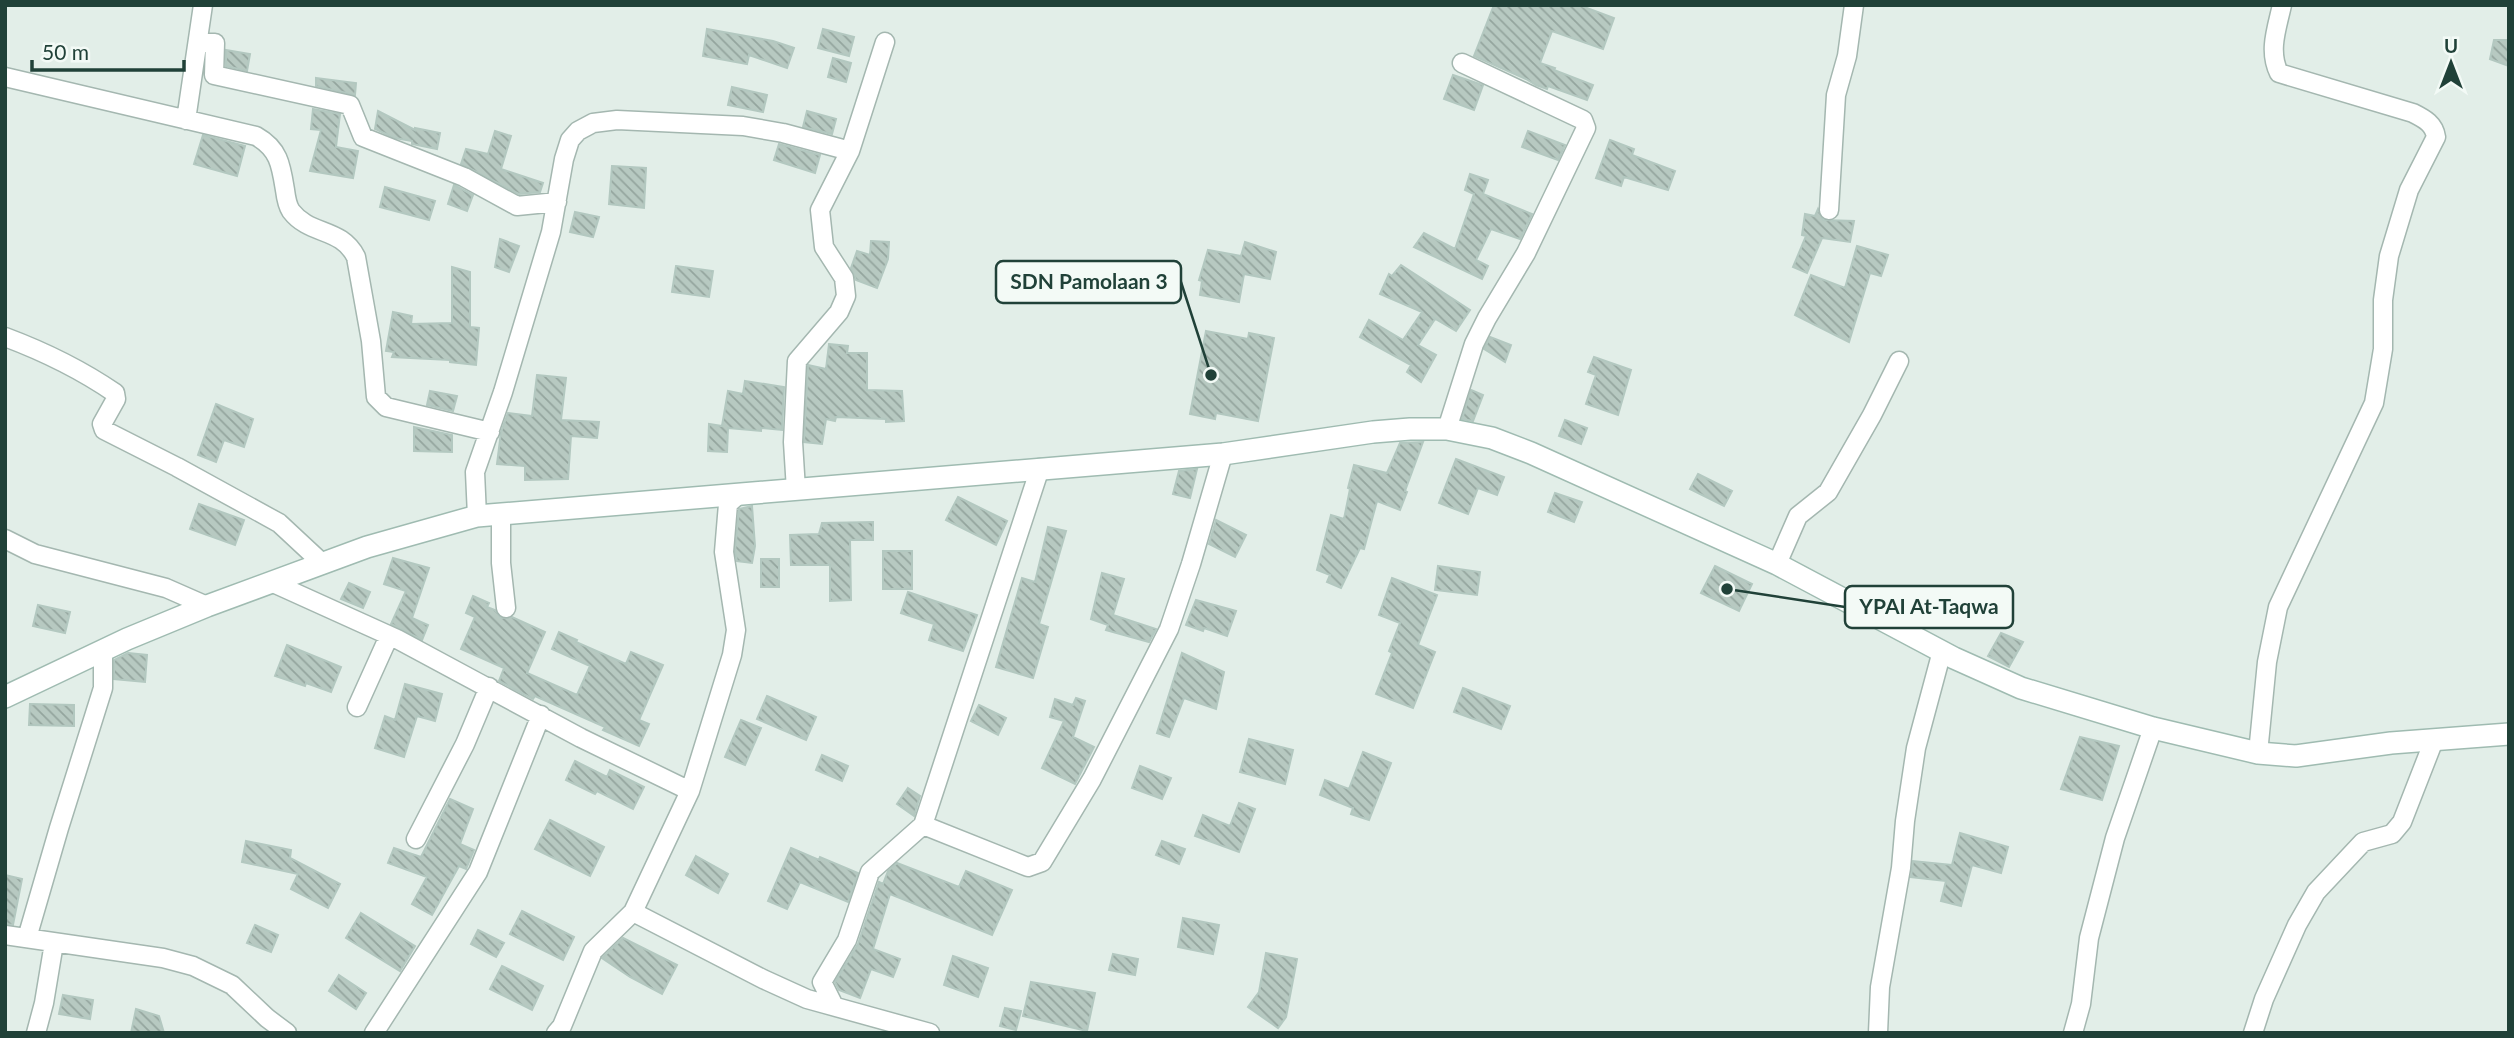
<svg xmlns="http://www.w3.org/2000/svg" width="2514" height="1038" viewBox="0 0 2514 1038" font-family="Lato,sans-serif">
<defs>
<pattern id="building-back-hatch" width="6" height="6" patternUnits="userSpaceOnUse" patternTransform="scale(1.75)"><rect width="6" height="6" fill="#b7c9c1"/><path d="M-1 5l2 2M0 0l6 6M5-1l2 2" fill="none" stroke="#94a59e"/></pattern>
</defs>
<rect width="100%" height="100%" fill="#e2eee8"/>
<path fill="url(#building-back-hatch)" stroke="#b3c8c0" stroke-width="2" d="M1494 5H1579L1614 18 1603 49 1552 31 1540 63 1555 68 1554 70 1593 85 1587 100 1548 86 1547 89 1536 85 1526 79 1474 56Z
M707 29 773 41 794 48 787 68 749 55 747 64 703 56Z
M823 29 854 37 849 56 818 48Z
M2494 40H2509V66L2490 59Z
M226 50 250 54 247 71 226 66Z
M833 58 851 63 846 82 828 77Z
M1453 75 1483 85 1474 110 1444 99Z
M316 78 356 83 355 95 316 86Z
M732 87 767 95 763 112 728 105Z
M313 109 340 114 336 147 358 151 353 178 310 171 321 130 311 129Z
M378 111 415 130V128L440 133 437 149 412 144V141L395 138 375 129Z
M807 111 836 119 832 134 803 127Z
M495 131 511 136 501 169 543 183 540 192 519 194 461 164 466 149 488 154Z
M1528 131 1565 145 1558 160 1522 147Z
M203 135 245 146 237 176 194 164Z
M1610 140 1634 149 1632 155 1675 171 1668 190 1624 177 1621 186 1596 178Z
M779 144 820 155 815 173 774 160Z
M612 166 646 168 644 208 609 204Z
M1470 174 1488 180 1483 194 1532 214 1520 239 1491 229 1476 260 1488 266 1482 279 1414 247 1424 233 1455 249 1474 194 1465 190Z
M454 185 473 195 467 211 448 204Z
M385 187 435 201 429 220 380 207Z
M1818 209 1823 220 1854 221 1850 242 1822 238 1807 273 1793 267 1806 236 1802 235 1805 214 1815 216Z
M575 212 599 217 593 237 570 232Z
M500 239 519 246 509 272 495 267Z
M871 241 889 242 888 259 877 288 856 280 851 268 857 251 870 255Z
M1245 242 1276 252 1270 279 1244 274 1239 302 1200 295 1202 281 1199 280 1208 250 1241 256Z
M1857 246 1888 255 1881 276 1870 273 1849 342 1795 315 1811 275 1845 288Z
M1401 265 1470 310 1456 331 1432 317 1435 319 1418 345 1436 355 1421 382 1407 372 1411 365 1360 337 1369 320 1403 340 1422 312 1380 294 1389 274 1392 276Z
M676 266 713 271 709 297 672 292Z
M452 267 470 272V327L479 328 476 365 450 362V360L392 357 394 352 386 351 393 312 412 316 411 324 452 323Z
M1206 331 1248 339 1249 333 1274 338 1258 421 1216 413 1215 419 1190 414Z
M1490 337 1511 345 1505 362 1484 349Z
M829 344 848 346 847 353H867V390L902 391 904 421 886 422V419L836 417 835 421 826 419 822 444 804 442 808 365 826 369Z
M1594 357 1631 370 1618 415 1586 404 1596 375 1588 372Z
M537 375 566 378 561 420 599 422 597 438 571 436 568 479 525 480V466L497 464 501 432 508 413 532 416Z
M745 381 784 387 782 430 761 428V431L728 428 727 452 708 451 709 424 722 426 728 391 743 394Z
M1471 390 1483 395 1473 421 1462 419Z
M430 391 457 396 453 411 427 405Z
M216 404 253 419 244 447 224 440 216 462 198 455Z
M1565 420 1587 428 1581 444 1559 436Z
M414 427 452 435V452L414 451Z
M1423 442 1405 491 1407 492 1400 510 1377 501 1364 549 1360 548 1341 588 1327 582 1330 575 1317 570 1331 515 1344 519 1350 489 1348 488 1354 465 1387 473 1400 443Z
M1456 459 1504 477 1497 495 1478 488 1468 514 1439 503Z
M1197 469 1190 498 1173 494 1179 471Z
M1698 474 1732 491 1724 506 1690 489Z
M1555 493 1582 502 1574 522 1548 512Z
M958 497 1007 521 996 545 946 520Z
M199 504 244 520 235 545 190 529Z
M752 506 755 546 752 563 737 561 735 552 739 509Z
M1216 520 1246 535 1235 557 1209 544Z
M873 522V540H850L851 600 830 601V565H791L790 535 819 534 822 523Z
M1048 527 1066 531 1039 624 1048 627 1033 678 996 667 1022 578 1035 582Z
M883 551H912V589H883Z
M393 558 429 568 412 618 428 625 422 640 391 624 406 591 384 584Z
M761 559H779V587H761Z
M1438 566 1480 572 1477 595 1435 590Z
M1715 566 1752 584 1739 611 1701 593Z
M1102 573 1124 579 1113 615 1156 629 1149 642 1106 630 1108 625 1091 619Z
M1392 578 1437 595 1418 645 1435 652 1413 708 1376 694 1392 653 1389 651 1400 623 1379 615Z
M349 583 370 592 363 608 341 599Z
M908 592 977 615 963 651 929 640 934 624 901 613Z
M473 596 489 603 487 607 495 610 501 618 512 617 545 632 527 673 577 695 590 666 552 649 559 632 577 640 576 642 626 664 631 652 663 665 639 720 649 724 639 746 603 730 605 727 535 696 533 699 499 681 504 668 461 649 475 617 466 613Z
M1196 600 1236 611 1227 636 1204 628 1203 631 1186 625Z
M38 605 70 612 65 633 33 626Z
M2001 633 2023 642 2009 667 1988 656Z
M287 645 341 667 331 692 306 683 305 686 275 676Z
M128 653 147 655 145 682 114 679V660Z
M1182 653 1224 672 1216 709 1184 698 1169 737 1157 733Z
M405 684 442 694 435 721 417 716 404 757 375 748 385 716 395 720Z
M1463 688 1510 706 1501 729 1454 712Z
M767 696 816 717 806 740 757 719Z
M1076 698 1085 701 1073 737 1094 747 1075 784 1042 768 1064 721 1050 717 1055 699 1073 705Z
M30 704 74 705V726L29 725Z
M979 705 1006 718 998 735 971 721Z
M741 720 761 728 745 765 725 757Z
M2080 737 2119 746 2102 800 2061 789Z
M1249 739 1293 750 1285 784 1240 772Z
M1363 752 1391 763 1369 820 1351 814 1353 808 1320 795 1325 780 1349 789Z
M822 755 848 766 842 781 816 770Z
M575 761 607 777 610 770 644 787 633 809 597 791 595 794 566 780Z
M1140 766 1171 778 1162 799 1132 788Z
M908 788 920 796 914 816 897 804Z
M450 799 473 809 460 844 474 850 466 869 459 866 432 915 412 904 427 877 388 863 394 848 421 857Z
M1239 803 1255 809 1239 852 1195 836 1203 815 1230 826Z
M550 820 604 847 590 876 535 849Z
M1960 833 2008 847 2001 873 1972 865 1961 906 1941 901 1946 881 1911 877 1913 861 1952 865Z
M246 841 291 850 290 858 340 884 328 908 291 889 298 874 242 862Z
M1162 841 1185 849 1179 864 1156 855Z
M791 848 819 860 820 857 858 873 848 902 800 882 787 909 768 901Z
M696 856 728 874 718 893 686 875Z
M897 863 959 887 966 871 1012 890 992 935 890 894 873 949 900 959 893 977 871 969 860 998 839 990 835 982 858 944 879 882 883 884 888 871Z
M5 875 22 879 13 925 5 924Z
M522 911 574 937 563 960 510 934Z
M361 913 415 946 400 971 346 938Z
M1183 918 1219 925 1213 954 1178 947Z
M255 925 278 935 271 952 247 943Z
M478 930 504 943 496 957 471 944Z
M623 938 677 965 662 994 630 977 602 958Z
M1266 953 1297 959 1286 1017 1278 1028 1248 1007 1259 992Z
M1113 954 1138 959 1135 975 1109 970Z
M953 956 988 968 978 997 944 985Z
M502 966 543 986 532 1010 490 989Z
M339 975 366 993 356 1009 329 991Z
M1031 982 1095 993 1087 1031 1023 1016Z
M63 995 93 1000 90 1019 59 1014Z
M1005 1008 1021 1011 1016 1030 1000 1026Z
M136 1009 159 1016 164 1033H131Z"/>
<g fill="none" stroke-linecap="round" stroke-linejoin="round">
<defs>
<path id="street" d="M198 43H215L214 75 350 105 363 137 464 177 517 206 557 202
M5 77 256 136C279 149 281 165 285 190 286 198 287 205 291 211 310 236 341 227 356 257L371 341 376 397 386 407 490 432
M186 120 203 5
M1829 210 1836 95 1847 56 1854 5
M5 337C45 352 80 369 115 393L116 399 102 424 104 430 177 467 279 523 322 563
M1447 429 1474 344 1487 318 1526 253 1586 128 1583 120 1462 63
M796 490 793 442 797 361 839 312 846 296 844 278 824 247 820 210 850 151 885 42
M501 514V563L506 608
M477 516 475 472 503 392 551 232 564 159 570 140 578 131 593 123 617 120 743 126 783 133 850 151
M5 539 35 554 166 588 207 606
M1777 564 1798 516 1828 492 1872 415 1899 361
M271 582 397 639 581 738 690 791
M357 707 389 636
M2258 753 2267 662 2278 607 2374 403 2383 349V300L2389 256 2409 190 2436 137C2434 124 2425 119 2413 113L2279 73C2268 51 2277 28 2282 5
M923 825 1028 867 1042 862 1092 779 1169 629 1191 564 1223 454
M416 839 465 744 489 687
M633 912 763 979 807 999 930 1033
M5 935 163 958 193 966 232 985 267 1018 287 1033
M27 938 59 828 103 688V651
M834 1006 822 982 847 940 870 872 923 825 1040 468
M36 1033 44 1003 54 943
M374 1033 478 872 541 715
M556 1033 562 1026 593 951 633 912 690 791 732 655 736 630 724 552 728 504 738 495
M1878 1033 1880 987 1901 868 1905 821 1916 748 1942 651
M2073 1033 2081 1004 2089 938 2115 838 2153 728
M2253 1033 2264 999 2297 925 2316 892 2363 842 2392 834 2402 822 2434 740"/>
<path id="secondary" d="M5 697 127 639 207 606 367 547 477 516 1223 454 1373 432 1410 429H1447L1492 438 1531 453 1777 564 1954 658 2021 688 2153 728 2258 753 2296 756 2391 743 2509 734"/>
</defs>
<use href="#street" stroke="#a4b7b0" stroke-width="21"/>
<use href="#secondary" stroke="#9fbbb1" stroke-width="24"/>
<use href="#street" stroke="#fff" stroke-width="18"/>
<use href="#secondary" stroke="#fff" stroke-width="21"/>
</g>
<path fill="none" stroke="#204138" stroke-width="2.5" d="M1211 375L1181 282M1727 589L1845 607"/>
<g fill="#204138" stroke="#f3faf6" stroke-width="2.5">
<circle cx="1211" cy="375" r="7"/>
<circle cx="1727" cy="589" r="7"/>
</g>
<g fill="#f3faf6" stroke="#204138" stroke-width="2.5">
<rect x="996" y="261" width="185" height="42" rx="7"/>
<rect x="1845" y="586" width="168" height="42" rx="7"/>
</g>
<g font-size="21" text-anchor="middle" font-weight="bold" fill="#204138">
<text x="1089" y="289">SDN Pamolaan 3</text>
<text x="1929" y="614">YPAI At-Taqwa</text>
</g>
<rect width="2514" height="1038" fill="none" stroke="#204138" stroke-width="14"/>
<g transform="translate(2451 63)" stroke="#f3faf6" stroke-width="5" paint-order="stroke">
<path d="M0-5L12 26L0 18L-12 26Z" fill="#204138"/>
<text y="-10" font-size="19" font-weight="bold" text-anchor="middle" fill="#204138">U</text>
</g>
<path d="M32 60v10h152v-10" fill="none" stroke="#204138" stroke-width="3.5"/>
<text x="42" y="60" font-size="21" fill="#204138" stroke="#f3faf6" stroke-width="5" paint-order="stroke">50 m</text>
</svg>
